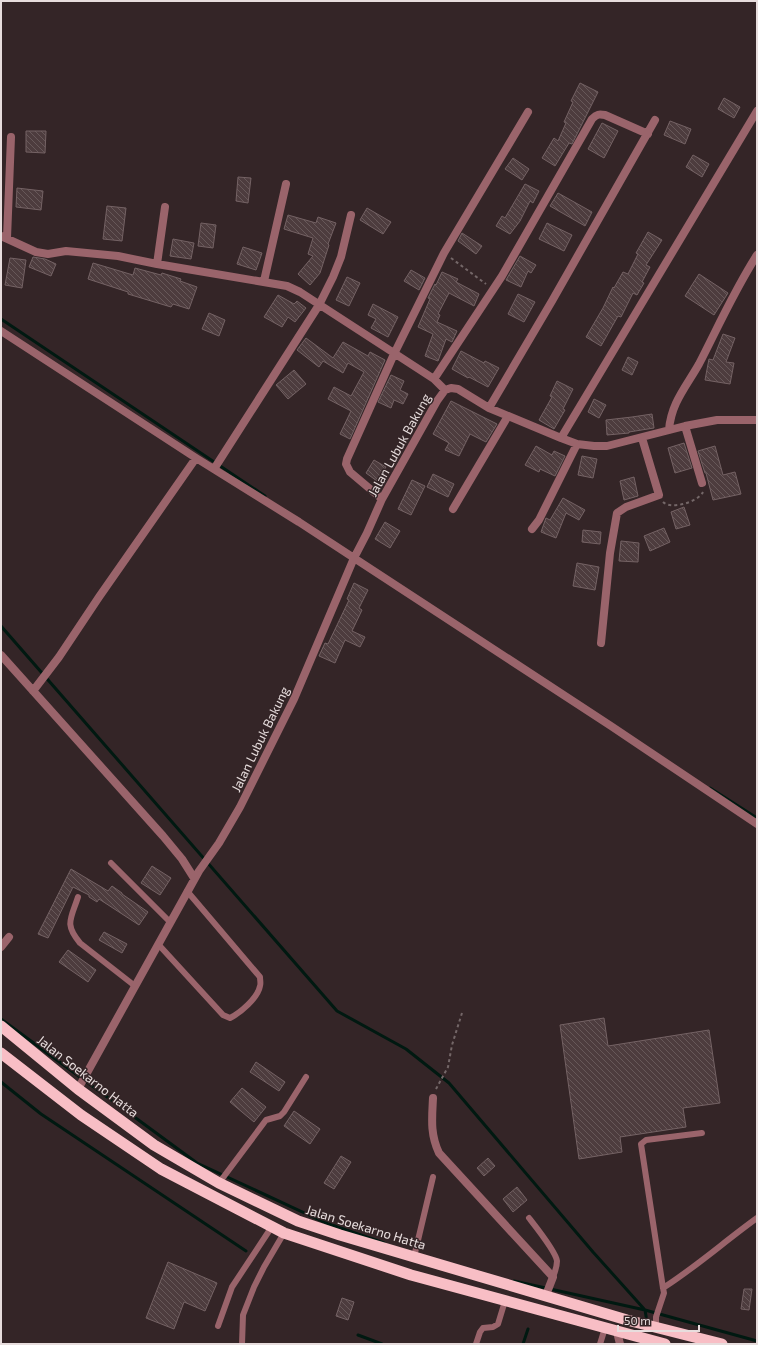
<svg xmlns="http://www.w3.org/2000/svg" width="758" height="1345" viewBox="0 0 758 1345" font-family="'Exo 2',sans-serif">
<defs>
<pattern id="building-back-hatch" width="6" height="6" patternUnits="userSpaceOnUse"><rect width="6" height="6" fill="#4d3c3e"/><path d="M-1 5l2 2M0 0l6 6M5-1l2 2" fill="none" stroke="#675859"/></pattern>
</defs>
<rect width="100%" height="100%" fill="#342527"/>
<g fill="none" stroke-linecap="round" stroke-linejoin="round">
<path stroke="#001911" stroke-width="3" d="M1 319 265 496
M1 626 337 1011 406 1049 449 1083 593 1252 645 1310 647 1322
M710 788 757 818
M1 1019 197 1163 326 1223 384 1243
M1 1082 41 1114 246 1251
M514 1281 645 1310 757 1341
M358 1335 382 1344
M523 1344 528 1329"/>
</g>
<path fill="url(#building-back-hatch)" stroke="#746264" d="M580 83 598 92 572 144 569 143 555 166 542 158 554 138 558 141 566 123 564 122 573 102 571 101Z
M724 98 740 107 734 118 718 109Z
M670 121 691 129 685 144 664 135Z
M602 123 618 131 604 158 588 149Z
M26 131H46L45 153 26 152Z
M693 155 709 164 702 177 686 167Z
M513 158 529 169 522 180 505 169Z
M238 177 251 178 248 203 236 201Z
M525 184 539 191 533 203 530 201 520 221 510 234 496 226 502 216 505 218Z
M17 188 43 191 41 210 16 207Z
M558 193 592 212 585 226 550 206Z
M107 206 126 208 122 241 103 239Z
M367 208 391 222 383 234 360 220Z
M288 215 316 223 318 217 336 223 328 244 329 245 320 273 310 285 298 274 313 256 308 254 313 238 284 229Z
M201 223 216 225 213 248 198 246Z
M547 223 572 235 564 251 539 239Z
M648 232 662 240 646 265 650 267 642 282 644 283 637 295 633 293 621 317 618 316 601 346 586 337 603 308 613 287 614 288 623 272 628 274 638 254 636 253Z
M462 233 482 246 476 254 458 241Z
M173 239 194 243 191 259 170 256Z
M243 247 262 253 256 270 237 264Z
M520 256 536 265 531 273 528 271 521 287 506 280Z
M33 257 45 259 56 264 51 276 29 267Z
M10 258 26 260 22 288 5 285Z
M93 263 133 275 135 268 161 275 162 273 181 279 180 281 197 287 189 309 173 304 171 307 128 294V292L88 279Z
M411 270 425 278 419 290 404 281Z
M442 272 458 279 456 282 479 294 474 306 449 293 438 314 440 315 437 322 457 331 452 342 446 339 438 361 425 356 433 334 418 327 430 299 428 298 435 284 436 285Z
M699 274 728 293 714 315 685 296Z
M347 277 360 283 349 306 336 300Z
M518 294 535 302 524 322 508 314Z
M278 295 294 304 297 301 306 308 295 322 288 317 282 327 264 317Z
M373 304 398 317 388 337 371 328 376 319 368 315Z
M209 313 225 320 219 336 202 329Z
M723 334 735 338 726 362 734 363 730 384 705 380 709 359 713 360Z
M306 338 333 358 343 342 368 356 370 352 385 360 350 439 340 434 351 411 328 399 334 387 351 396 364 372 348 363 343 373 323 361 319 367 297 350Z
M461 351 484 363 485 361 499 368 488 387 469 377 468 378 452 369Z
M628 357 638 362 632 375 622 370Z
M294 370 306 384 288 399 276 385Z
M391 375 404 381 400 390 408 394 403 404 394 400 391 408 378 402Z
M557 381 573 389 563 409 565 410 554 429 539 420 552 397 550 396Z
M594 399 606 405 599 418 588 412Z
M451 401 497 424 486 442 470 434 459 456 445 450 449 443 433 434Z
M652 414 654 428 629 432V433L607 435 606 420 632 417Z
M684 443 692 468 675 473 668 448Z
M536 446 552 455 554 451 565 456 555 476 540 469 539 472 525 465Z
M715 446 723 475 735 472 741 494 713 500 706 473H705L698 451Z
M582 456 597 459 593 478 578 475Z
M374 460 386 467 377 481 366 473Z
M433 474 454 484 448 497 427 487Z
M634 477 638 496 624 500 620 481Z
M412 480 425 486 411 515 398 509Z
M563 498 585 510 579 520 566 513 556 538 541 532 546 518 550 520Z
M684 507 690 525 676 529 671 512Z
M385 522 400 531 390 548 375 539Z
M664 528 670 542 650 551 644 536Z
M583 530 601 532 600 544 582 542Z
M621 541 639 543 638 562 619 561Z
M577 563 599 567 595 590 573 586Z
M354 583 368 590 359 608 362 610 352 631 365 637 360 647 345 640 335 663 319 656 325 643 328 644 349 600 347 599Z
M152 866 171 878 160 895 141 883Z
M71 869 108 891 112 886 122 893V894L148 912 139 925 99 899 97 902 89 897V895L73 887 48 938 38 934Z
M104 932 127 944 122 953 99 940Z
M68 950 96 970 88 982 59 962Z
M604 1018 608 1046 709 1030 720 1103 683 1108 686 1127 620 1137 622 1152 579 1159 560 1025Z
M256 1062 285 1082 279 1091 250 1072Z
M242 1088 266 1107 254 1122 230 1102Z
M294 1111 320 1129 310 1144 284 1126Z
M341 1156 351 1162 334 1189 324 1183Z
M488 1158 495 1166 484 1176 477 1168Z
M517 1187 527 1200 513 1212 503 1199Z
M168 1262 217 1283 205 1311 184 1302 174 1329 146 1318Z
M744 1289H752L749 1310 741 1309Z
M342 1298 354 1302 348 1320 336 1316Z"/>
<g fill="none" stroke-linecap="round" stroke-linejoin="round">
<path stroke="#746768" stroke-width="2" stroke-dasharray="3 3" stroke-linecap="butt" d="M451 258 486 284
M663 502C671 510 698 502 703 492
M436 1089 448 1067 452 1045 462 1013"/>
<path stroke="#9a646b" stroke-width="6" d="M111 863 170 922
M78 897C71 919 64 924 80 943L135 986
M158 944 223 1015 230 1018C240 1013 258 998 260 986 261 984 260 980 260 977L187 891
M219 1183 266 1120 280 1116 284 1112 306 1077
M529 1218C536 1227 556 1252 557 1261 557 1267 555 1272 553 1277
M414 1257 433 1177
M663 1288C696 1267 725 1241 757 1218
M218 1326 232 1287 271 1228
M656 1326V1317L664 1293 663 1288 641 1144 646 1140 702 1133
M242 1344 243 1315 254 1287 264 1267 284 1233
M476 1344 480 1332 483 1328 493 1327 498 1324 505 1301
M600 1344 605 1328"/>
<path stroke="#9a646b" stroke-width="8" d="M1 236 36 252 48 254 66 251 118 256 157 264 287 286 300 292 434 379 445 390
M7 238 11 137
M157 264 165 207
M264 281 286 184
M1 331 196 458 299 522 611 726 757 824
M434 379 502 276 592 119C597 114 599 114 605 115L648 134
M489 408 552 301 655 120
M685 426 702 483
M669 430C671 403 686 387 699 364 718 327 735 289 757 255
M561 438 757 111
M214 469 319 305 333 277 341 257 351 215
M382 499 350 472 346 464 347 459 394 354 444 253 528 112
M453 509 508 416
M532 529 539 520 577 444
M601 643 610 553 617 513 626 507 659 495 642 438
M1 655 163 836 182 859 194 878
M33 691 59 657 99 597 196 458
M1 947 9 937
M78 1089 199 871 219 843 240 807 294 699 354 558 367 533 382 499 437 401 445 390 451 388 458 389 489 408 561 438 577 444 594 446H607L685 426 717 420H757
M433 1098C432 1118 430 1134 439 1153L553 1277 546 1295
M617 1332 620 1344"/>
<path stroke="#f8bec5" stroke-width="11" d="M1 1026 78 1089 154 1145 219 1183 298 1221 340 1235 627 1320 722 1344
M1 1053 81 1115 161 1169 284 1233 411 1275 665 1344"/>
</g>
<g text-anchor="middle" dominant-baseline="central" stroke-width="3" stroke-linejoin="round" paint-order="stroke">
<g font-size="13" fill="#e7dddd" stroke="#342527">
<text transform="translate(399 445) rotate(-61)">Jalan Lubuk Bakung</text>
<text transform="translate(260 739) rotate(-64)">Jalan Lubuk Bakung</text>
<text transform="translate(88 1076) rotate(38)">Jalan Soekarno Hatta</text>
<text transform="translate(366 1227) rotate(17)">Jalan Soekarno Hatta</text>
</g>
</g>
<rect width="758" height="1345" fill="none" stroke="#e7dddd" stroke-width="4"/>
<path d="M618 1325v6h81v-6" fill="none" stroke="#e7dddd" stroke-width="2"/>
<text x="624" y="1325" font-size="12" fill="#e7dddd" stroke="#342527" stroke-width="3" paint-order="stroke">50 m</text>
</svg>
